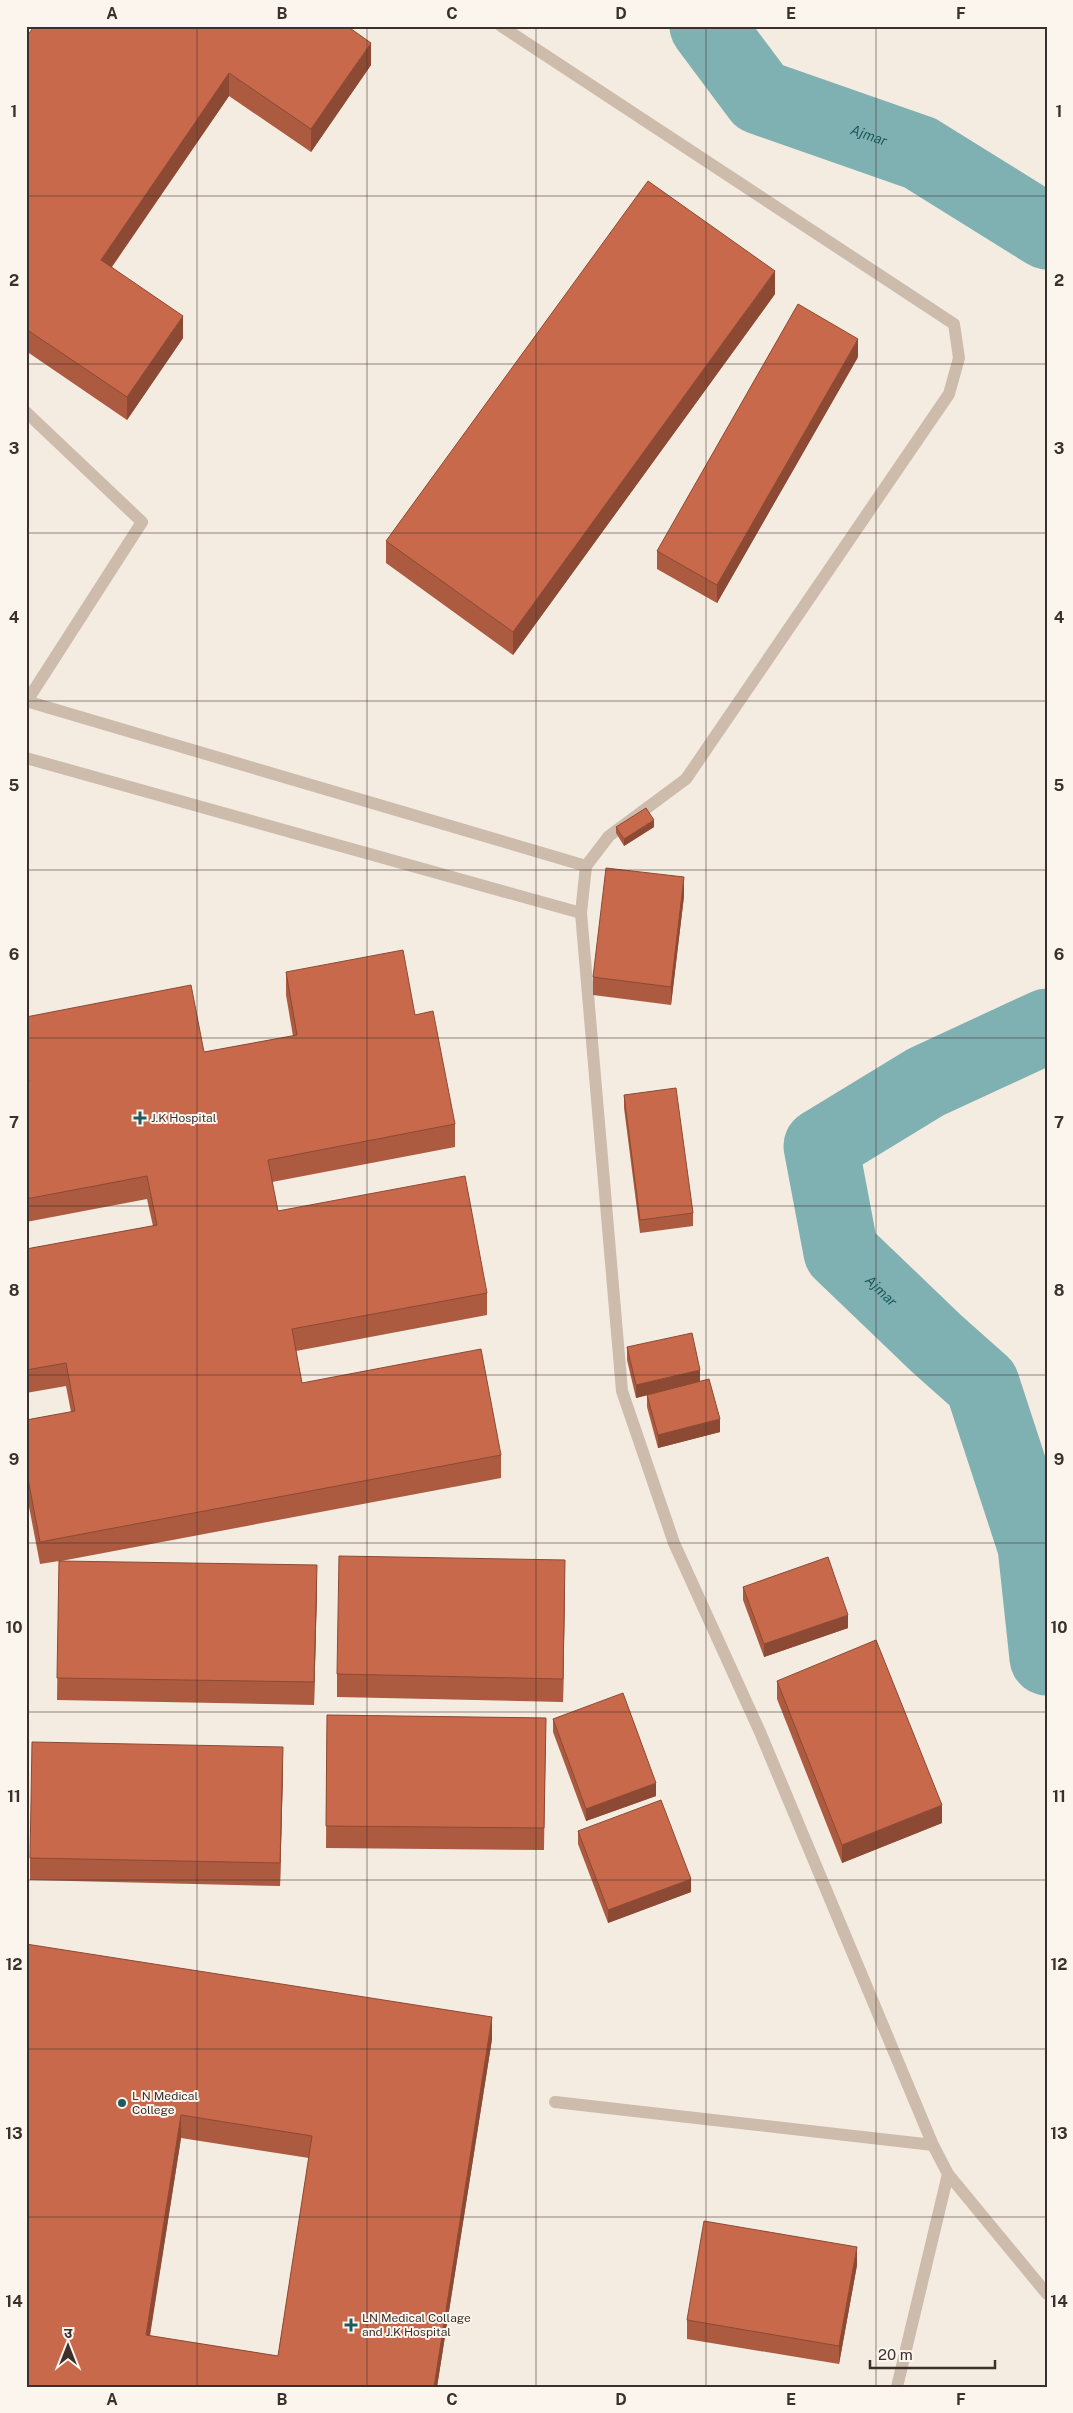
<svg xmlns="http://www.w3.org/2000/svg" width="1073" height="2413" viewBox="0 0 1073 2413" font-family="'Public Sans','Noto Sans Devanagari',sans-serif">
<rect width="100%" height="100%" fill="#f4ebe1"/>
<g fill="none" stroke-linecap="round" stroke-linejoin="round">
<g stroke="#7fb0b2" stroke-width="75">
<path id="s1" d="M707 26 760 97 920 153 1047 232"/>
<path id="s2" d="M1047 1026 926 1082 821 1146 841 1252 937 1344 982 1384 1035 1546 1047 1658"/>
</g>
<path stroke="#cdbbac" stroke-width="12" d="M501 26 954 324 959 358 949 394 686 779 609 836 586 866 581 913 622 1391 674 1543 760 1732 933 2145 948 2174 1047 2294
M26 412 142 522 27 701
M26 701 586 866
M26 758 581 913
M555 2102 933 2145
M897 2387 948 2174"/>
</g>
<path fill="#ac5a40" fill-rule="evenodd" d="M26 38 371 65 311 152 229 96 112 267 183 338 127 420 26 351Z
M775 294 513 655 386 563V541Z
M858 357 717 603 657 569V551Z
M616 827H654L624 846 616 833Z
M684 896 671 1005 593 995V977Z
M286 972 415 1015 455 1124V1147L272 1182 278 1211 487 1293V1315L296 1351 302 1383 501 1455V1478L61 1561 317 1588 314 1705 57 1700 59 1561 40 1564 26 1491V1420L71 1412 66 1386 26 1393V1249L153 1226 147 1199 26 1222V1017L204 1052 293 1036 286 995Z
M624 1095 693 1213V1226L640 1233 624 1108Z
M627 1347 700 1381 720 1432 658 1448 647 1407V1395L636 1398 627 1360Z
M565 1582 563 1702 337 1697V1674Z
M743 1587 848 1628 764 1657 743 1600Z
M777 1681 942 1823 842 1863 777 1699Z
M327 1715 546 1718 544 1850 326 1848Z
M553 1719 656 1796 586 1821 553 1732Z
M283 1769 280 1886 30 1880V1858Z
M578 1831 691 1892 608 1923 578 1844Z
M26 1944 492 2039 437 2387H26ZM181 2138 309 2158 278 2356 150 2336Z
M857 2265 839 2364 687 2339V2320Z"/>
<path fill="#8c4a34" d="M371 43V65L311 152V129Z
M229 73V96L101 282V260Z
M775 271V294L513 655V632Z
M183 316V338L127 420V397Z
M858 339V357L717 603V585Z
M654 820V827L624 846V839Z
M684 877V896L671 1005V987Z
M700 1370V1382L636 1398V1385Z
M720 1419V1432L658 1448V1435Z
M565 1560V1582L563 1702V1679Z
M317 1565V1588L314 1705V1682Z
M848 1615V1628L764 1657V1644Z
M283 1747V1769L280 1886V1863Z
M656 1783V1796L586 1821V1809Z
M942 1805V1823L842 1863V1845Z
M691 1879V1892L608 1923V1910Z
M492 2017V2039L437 2387H434Z
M181 2115V2138L146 2358V2335Z
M857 2247V2265L839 2364V2346Z"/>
<path fill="#c8694b" stroke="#8c4a34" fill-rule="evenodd" d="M34 26H347L371 43 311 129 229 73 101 260 183 316 127 397 26 329V38Z
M648 181 775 271 513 632 386 541Z
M798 304 858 339 717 585 657 551Z
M646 808 654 820 624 839 616 827Z
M606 868 684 877 671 987 593 977Z
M403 950 415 1015 433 1011 455 1124 268 1160 278 1211 465 1176 487 1293 292 1329 302 1383 481 1349 501 1455 40 1542 26 1468V1420L75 1411 66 1363 26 1370V1249L157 1225 147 1176 26 1199V1082L29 1081 26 1067V1017L191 985 204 1052 297 1035 286 972Z
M676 1088 693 1213 640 1220 624 1095Z
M692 1333 700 1370 636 1385 627 1347Z
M709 1379 720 1419 658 1435 647 1395Z
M339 1556 565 1560 563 1679 337 1674Z
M828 1557 848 1615 764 1644 743 1587Z
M59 1561 317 1565 314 1682 57 1678Z
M876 1640 942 1805 842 1845 777 1681Z
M623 1693 656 1783 586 1809 553 1719Z
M327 1715 546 1718 544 1828 326 1826Z
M32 1742 283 1747 280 1863 30 1858Z
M661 1800 691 1879 608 1910 578 1831Z
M26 1944 492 2017 434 2387H26ZM181 2115 312 2136 278 2356 146 2335Z
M704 2221 857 2247 839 2346 687 2320Z"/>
<path fill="none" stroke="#3b302b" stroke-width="1" stroke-opacity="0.55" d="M197 26V2387M367 26V2387M536 26V2387M706 26V2387M876 26V2387M26 196H1047M26 364H1047M26 533H1047M26 701H1047M26 870H1047M26 1038H1047M26 1206H1047M26 1375H1047M26 1543H1047M26 1712H1047M26 1880H1047M26 2049H1047M26 2217H1047"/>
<g fill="#1f5a5e" stroke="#fbf5ee" stroke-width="2">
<path d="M137.5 1110.5h5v5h5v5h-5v5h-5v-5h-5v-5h5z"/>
<circle cx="122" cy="2103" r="5"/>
<path d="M348.5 2317.5h5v5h5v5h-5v5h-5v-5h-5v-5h5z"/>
</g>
<g text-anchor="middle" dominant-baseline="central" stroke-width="4" stroke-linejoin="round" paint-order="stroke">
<g font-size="12" fill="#3b302b" stroke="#fbf5ee" text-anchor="start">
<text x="151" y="1118">J.K Hospital</text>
<text x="132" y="2096">L N Medical<tspan x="132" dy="14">College</tspan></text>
<text x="362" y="2318">LN Medical Collage<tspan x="362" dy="14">and J.K Hospital</tspan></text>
</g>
<g font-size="14" font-style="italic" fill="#1f5a5e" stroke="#fbf5ee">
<text stroke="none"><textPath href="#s1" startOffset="204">Ajmar</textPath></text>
<text stroke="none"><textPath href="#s2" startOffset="420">Ajmar</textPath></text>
</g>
</g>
<rect width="1073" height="2413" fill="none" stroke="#fbf5ee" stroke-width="55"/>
<g transform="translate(68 2346)" stroke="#fbf5ee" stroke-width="4" paint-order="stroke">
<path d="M0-4L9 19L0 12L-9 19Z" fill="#3b302b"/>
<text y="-8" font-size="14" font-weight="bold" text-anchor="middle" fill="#3b302b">उ</text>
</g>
<path d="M870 2360v8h125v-8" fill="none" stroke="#3b302b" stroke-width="2.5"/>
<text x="878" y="2360" font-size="15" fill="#3b302b" stroke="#fbf5ee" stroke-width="4" paint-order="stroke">20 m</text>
<rect x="28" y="28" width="1018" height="2358" fill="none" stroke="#3b302b" stroke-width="2"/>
<g font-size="16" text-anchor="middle" font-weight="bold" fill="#3b302b">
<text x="112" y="19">A</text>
<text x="282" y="19">B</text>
<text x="452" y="19">C</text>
<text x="621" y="19">D</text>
<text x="791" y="19">E</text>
<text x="961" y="19">F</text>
<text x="14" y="117">1</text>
<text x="1059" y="117">1</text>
<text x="14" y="286">2</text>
<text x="1059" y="286">2</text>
<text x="14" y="454">3</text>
<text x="1059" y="454">3</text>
<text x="14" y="623">4</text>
<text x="1059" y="623">4</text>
<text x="14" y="791">5</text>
<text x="1059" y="791">5</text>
<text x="14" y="960">6</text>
<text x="1059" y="960">6</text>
<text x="14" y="1128">7</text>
<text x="1059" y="1128">7</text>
<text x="14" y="1296">8</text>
<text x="1059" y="1296">8</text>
<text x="14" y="1465">9</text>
<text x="1059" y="1465">9</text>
<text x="14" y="1633">10</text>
<text x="1059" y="1633">10</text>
<text x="14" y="1802">11</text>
<text x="1059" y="1802">11</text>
<text x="14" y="1970">12</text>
<text x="1059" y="1970">12</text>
<text x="14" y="2139">13</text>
<text x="1059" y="2139">13</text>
<text x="14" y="2307">14</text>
<text x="1059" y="2307">14</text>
<text x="112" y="2405">A</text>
<text x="282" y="2405">B</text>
<text x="452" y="2405">C</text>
<text x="621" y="2405">D</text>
<text x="791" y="2405">E</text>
<text x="961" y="2405">F</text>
</g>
</svg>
